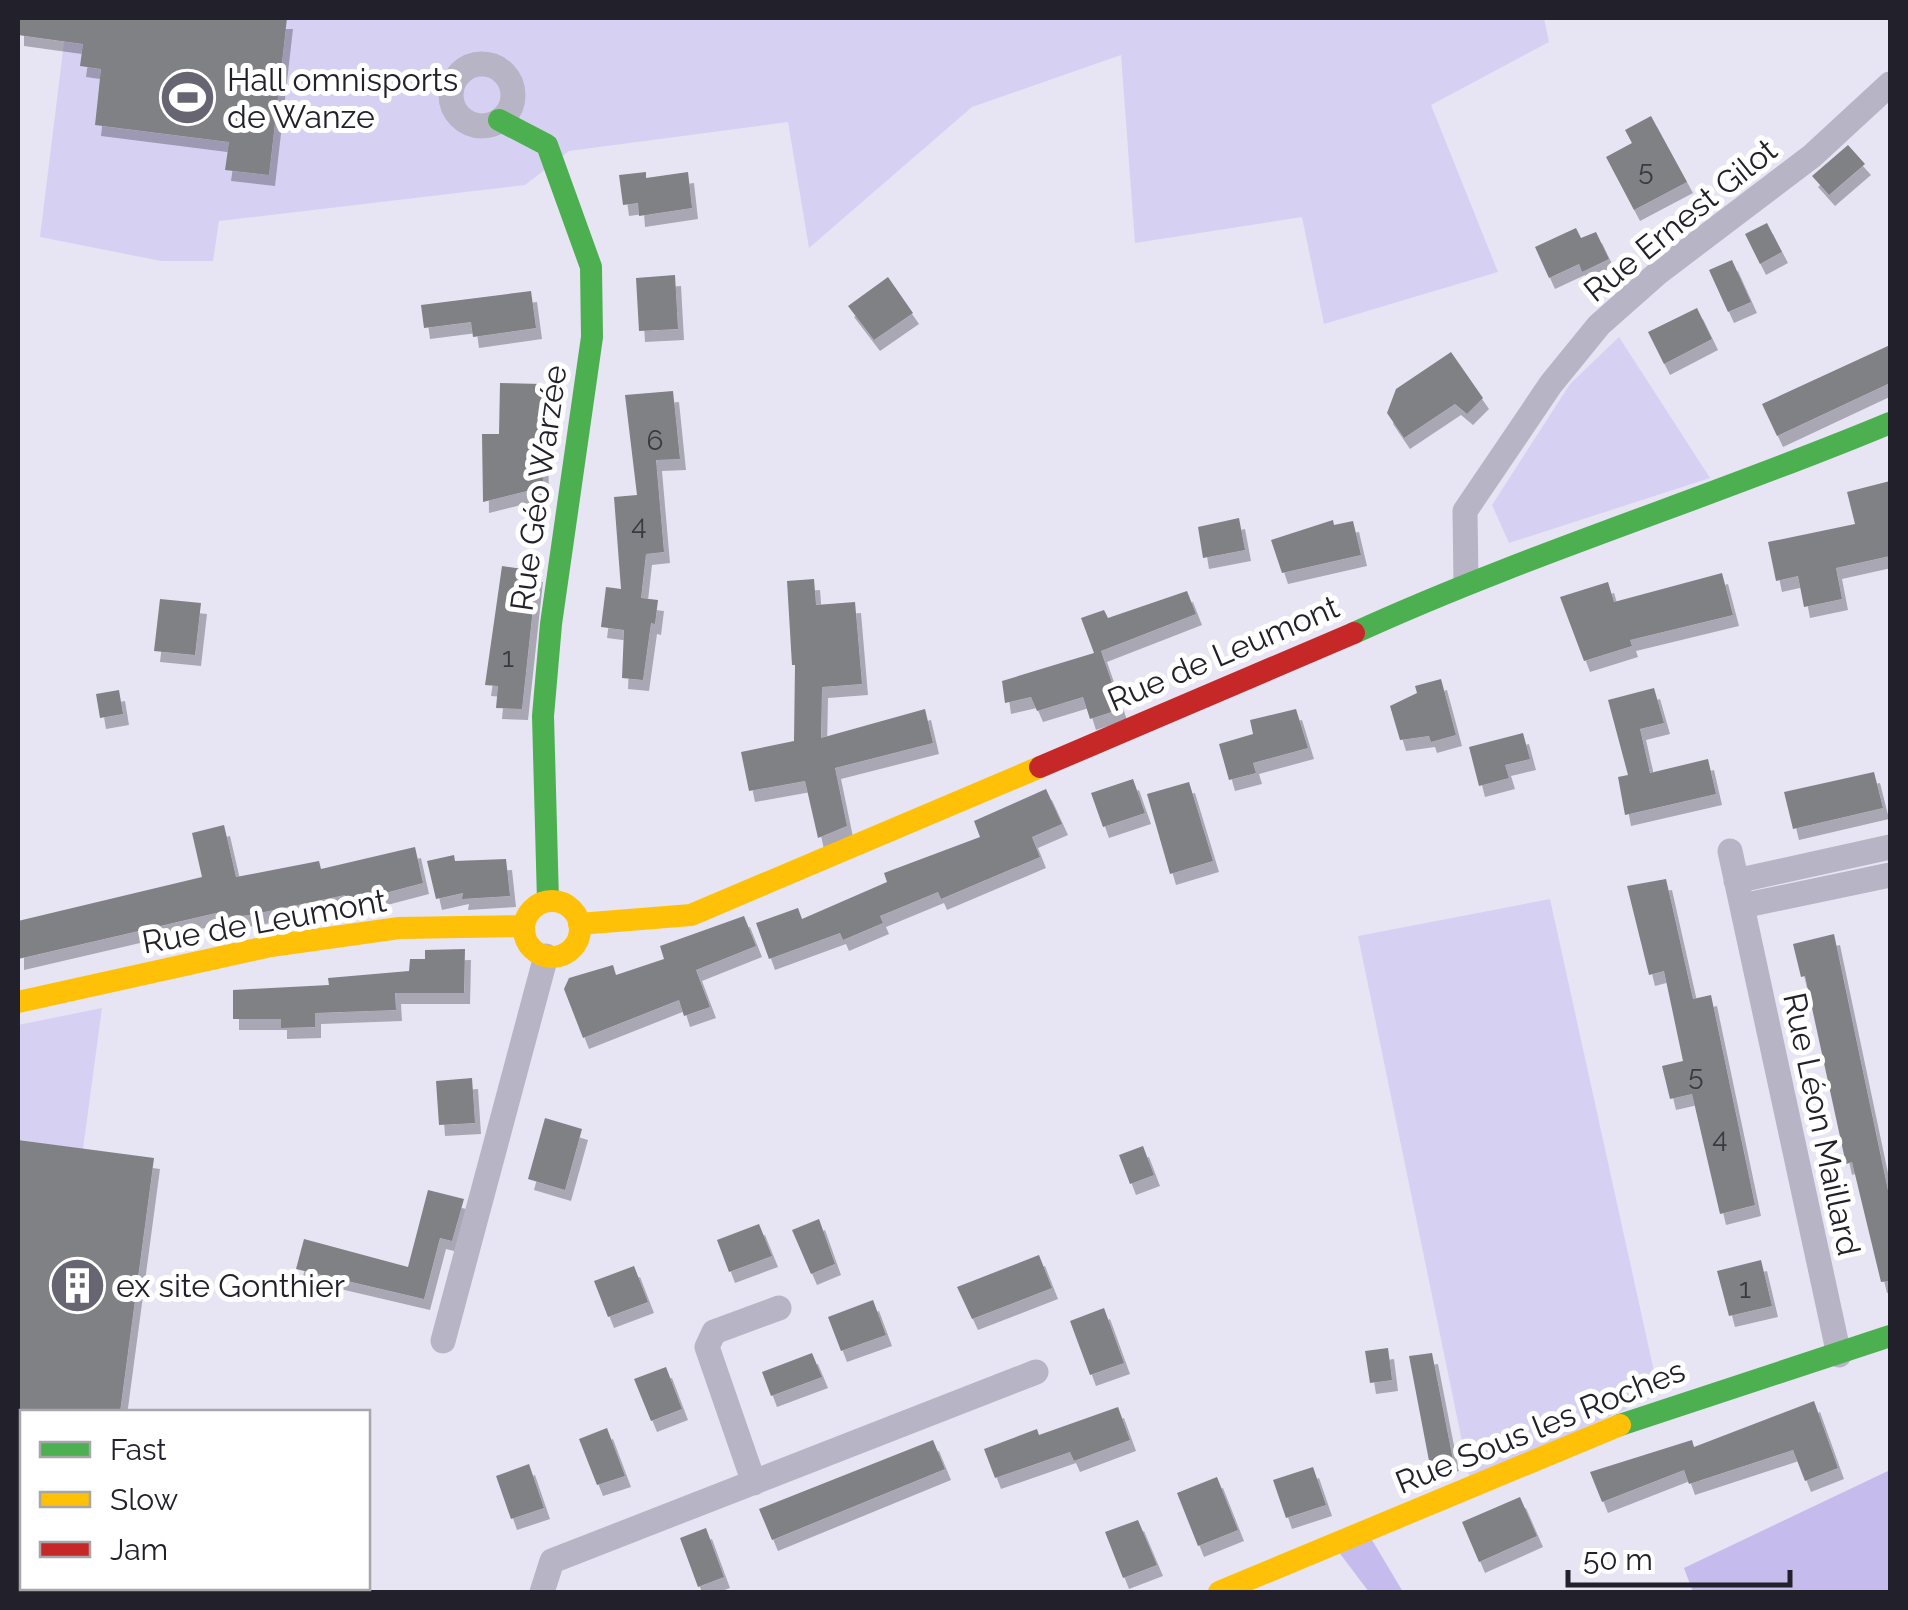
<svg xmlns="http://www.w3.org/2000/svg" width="1908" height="1610" viewBox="0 0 1908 1610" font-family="Raleway,sans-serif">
<defs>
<filter id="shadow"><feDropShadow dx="6" dy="11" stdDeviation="0" flood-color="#0004"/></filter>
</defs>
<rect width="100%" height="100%" fill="#e7e4f4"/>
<path fill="#d6d1f3" d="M67 18H1544L1549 42 1431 105 1498 272 1324 324 1302 217 1135 243 1121 55 972 107 809 248 788 122 569 151 525 185 219 221 213 261H161L40 237Z
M1619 337 1710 478 1509 543 1492 505 1570 384Z
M1550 899 1659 1394 1470 1480 1358 936Z
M102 1008 83 1149 18 1140V1025Z"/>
<path fill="#c5bced" d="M1890 1470V1592H1693L1684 1568Z
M1369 1535 1403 1592H1369L1338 1551Z"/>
<path fill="#808184" filter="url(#shadow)" d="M18 18H287L269 175 225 170 229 142 95 125 101 69 80 66 83 44 18 35Z
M1651 116 1687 182 1634 210 1606 157 1632 143 1625 130Z
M1848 145 1865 164 1829 195 1812 176Z
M646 172V178L688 172 692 208 639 216 638 203 623 205 619 175Z
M1767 223 1782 252 1760 264 1745 234Z
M1576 228 1581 238 1596 232 1609 259 1582 272 1579 264 1549 278 1535 247Z
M1732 260 1751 302 1728 312 1709 270Z
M675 275 678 329 639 331 636 278Z
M888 277 913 313 874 340 848 306Z
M531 291 536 328 473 337 471 322 424 328 421 305Z
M1697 308 1712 339 1664 364 1648 332Z
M1890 345V383L1777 436 1762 404Z
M1451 352 1483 398 1467 414 1455 404 1404 438 1387 413 1396 389Z
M500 383 541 384 543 487 483 502 482 434H499Z
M673 391 680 459 656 460 664 552 646 554 641 598 658 600 655 624 651 623 643 680 622 678 624 630 601 627 606 587 621 589 614 497 637 495 625 395Z
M1890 481V556L1836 568 1842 599 1804 607 1798 576 1776 581 1768 542 1855 524 1847 492Z
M1239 518 1245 550 1203 558 1198 527Z
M1333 520 1334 525 1353 521 1361 555 1282 573 1271 540Z
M502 566 537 571 522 709 496 708 498 686 485 685Z
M1722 573 1733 615 1630 640 1632 646 1584 661 1560 597 1608 582 1614 602Z
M814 579 816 605 855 602 862 684 822 687 821 738 925 709 933 743 835 768 847 826 818 838 805 781 749 791 741 752 794 741 795 665H792L787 581Z
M1187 591 1196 614 1101 651 1121 709 1090 719 1083 697 1037 711 1031 697 1005 703 1002 681 1094 653 1081 618 1104 610 1108 618Z
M160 599 201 603 195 655 154 651Z
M1441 679 1456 735 1431 742 1429 736 1400 740 1390 706 1417 693 1415 686Z
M1654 688 1664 723 1640 729 1650 773 1708 759 1716 794 1625 815 1618 777 1628 775 1608 700Z
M119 690 123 714 100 718 96 694Z
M1296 709 1308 748 1253 763 1256 773 1229 780 1219 744 1253 734 1250 720Z
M1523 733 1530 759 1505 765 1509 778 1479 786 1469 747Z
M1874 772 1883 808 1793 829 1784 792Z
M1133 779 1145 813 1103 827 1091 793Z
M1189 782 1213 861 1170 874 1147 794Z
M1046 789 1062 824 1032 837 1040 857 941 899 938 892 880 916 883 923 843 940 840 933 769 959 756 923 798 908 802 919 887 882 884 873 980 837 974 821Z
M224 825 236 877 319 861 321 869 415 847 423 883 347 903 345 895 250 915 217 918 216 913 18 959V921L202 877 192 833Z
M454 855 455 861 506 859 510 896 462 899 463 893 436 899 427 861Z
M1666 879 1693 999 1711 995 1755 1205 1720 1214 1692 1094 1670 1099 1662 1066 1683 1061 1664 971 1649 975 1627 886Z
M744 916 756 946 696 970 710 1007 684 1016 679 1000 583 1038 564 989 569 978 613 965 616 975 664 959 660 946Z
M1834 934 1890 1200V1281L1881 1282 1852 1162 1846 1164 1805 976 1801 977 1793 944Z
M465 949 464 993H395L396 1010 315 1013V1027L281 1028V1019H233V990L329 985 328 978 409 971 410 959H425V950Z
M472 1078 475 1123 439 1125 436 1081Z
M545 1118 582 1129 565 1190 528 1179Z
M18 1140 154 1158 120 1412H18Z
M1143 1146 1154 1175 1130 1184 1119 1155Z
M428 1190 464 1199 452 1241 440 1238 424 1299 296 1269 304 1239 408 1267Z
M819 1219 835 1264 811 1274 792 1230Z
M759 1224 772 1256 729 1272 717 1240Z
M1039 1255 1052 1288 972 1319 957 1287Z
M1761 1260 1772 1306 1729 1316 1717 1271Z
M634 1266 648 1302 608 1317 594 1281Z
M873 1300 886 1335 841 1351 828 1317Z
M1104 1308 1124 1363 1090 1375 1070 1321Z
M1388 1348 1392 1380 1370 1383 1365 1351Z
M812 1353 822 1377 771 1396 762 1372Z
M1432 1353 1453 1460 1430 1466 1409 1356Z
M666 1367 682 1409 651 1421 634 1379Z
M1814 1401 1838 1468 1805 1481 1793 1450 1689 1484 1684 1470 1602 1502 1590 1472 1692 1440 1694 1447Z
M1118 1407 1130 1440 1074 1461 1070 1452 995 1478 984 1449 1037 1429 1039 1435Z
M607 1428 625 1476 597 1485 579 1439Z
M933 1440 945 1469 772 1540 759 1509Z
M529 1464 544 1508 511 1519 496 1476Z
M1313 1467 1326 1505 1286 1518 1273 1480Z
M1217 1477 1238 1530 1198 1546 1177 1493Z
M1520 1497 1537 1536 1479 1562 1462 1522Z
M1138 1520 1157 1565 1123 1578 1105 1532Z
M706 1528 724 1577 698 1587 680 1538Z"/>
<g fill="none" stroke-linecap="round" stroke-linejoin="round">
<path stroke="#b7b4c6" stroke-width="25" d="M451 95a31 31 0 1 1 62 0a31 31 0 1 1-62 0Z
M1466 582 1465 511 1551 384 1599 325 1659 272 1812 156 1890 84
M1730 851 1839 1355
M1736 881 1890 847
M1742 906 1890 875
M443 1341 546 956
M754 1483 707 1347 714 1332 779 1308
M542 1592 552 1561 1036 1372"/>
<path stroke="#4caf50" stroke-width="22" d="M499 120 547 145 591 267 592 337 551 624 543 716 548 901
M1354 633C1529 553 1713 497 1890 423
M1620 1425 1890 1336"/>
<path stroke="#ffc107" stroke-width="22" d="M524 929a28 28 0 1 1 56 0a28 28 0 1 1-56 0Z
M579 924 691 915 1040 767
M18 1002 271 946 399 928 524 926
M1219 1592 1620 1425"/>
<path stroke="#c62828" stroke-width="22" d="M1040 767 1354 633"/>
</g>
<defs>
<symbol id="stadium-disc" viewBox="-11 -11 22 22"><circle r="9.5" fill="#676571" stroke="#fff"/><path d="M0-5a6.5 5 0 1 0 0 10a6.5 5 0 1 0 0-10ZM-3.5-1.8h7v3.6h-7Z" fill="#fff"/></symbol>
<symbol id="building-disc" viewBox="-11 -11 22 22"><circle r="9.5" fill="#676571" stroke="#fff"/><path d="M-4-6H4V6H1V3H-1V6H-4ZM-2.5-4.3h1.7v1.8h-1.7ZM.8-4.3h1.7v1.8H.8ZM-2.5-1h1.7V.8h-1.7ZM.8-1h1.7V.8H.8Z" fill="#fff"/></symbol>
</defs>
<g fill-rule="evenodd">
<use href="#stadium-disc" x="156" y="66" width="63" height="63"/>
<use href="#building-disc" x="46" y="1254" width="63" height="63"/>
</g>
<g text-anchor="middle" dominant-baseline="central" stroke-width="10" stroke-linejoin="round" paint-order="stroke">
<g font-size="28" fill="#3a3941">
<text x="1646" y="170">5</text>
<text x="655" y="440">6</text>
<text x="639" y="524">4</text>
<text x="508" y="657">1</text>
<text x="1696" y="1075">5</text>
<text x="1720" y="1137">4</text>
<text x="1745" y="1288">1</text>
</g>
<g font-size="32" fill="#22212b" stroke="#fff" text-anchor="start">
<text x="227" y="79">Hall omnisports<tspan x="227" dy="37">de Wanze</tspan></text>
<text x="116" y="1285">ex site Gonthier</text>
</g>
<g font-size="32" fill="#22212b" stroke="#fff">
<text transform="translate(1680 220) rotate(-39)">Rue Ernest Gilot</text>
<text transform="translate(538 488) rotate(-82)">Rue Géo Warzée</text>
<text transform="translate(1223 653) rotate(-23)">Rue de Leumont</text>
<text transform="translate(264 921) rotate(-10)">Rue de Leumont</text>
<text transform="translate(1822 1124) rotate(78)">Rue Léon Maillard</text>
<text transform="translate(1540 1426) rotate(-22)">Rue Sous les Roches</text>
</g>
</g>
<rect width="1908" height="1610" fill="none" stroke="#22212b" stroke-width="40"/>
<rect x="20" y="1410" width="350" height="180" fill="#ffffff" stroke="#a7a6aa" stroke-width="2.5"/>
<rect x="40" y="1442" width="50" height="15" fill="#4caf50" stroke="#a7a6aa" stroke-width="2.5"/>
<text x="110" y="1460" font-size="30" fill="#22212b">Fast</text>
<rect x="40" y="1492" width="50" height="15" fill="#ffc107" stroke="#a7a6aa" stroke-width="2.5"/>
<text x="110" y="1510" font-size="30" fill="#22212b">Slow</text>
<rect x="40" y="1542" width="50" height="15" fill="#c62828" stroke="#a7a6aa" stroke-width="2.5"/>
<text x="110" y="1560" font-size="30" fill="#22212b">Jam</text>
<path d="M1568 1570v15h222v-15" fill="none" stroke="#22212b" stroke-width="5"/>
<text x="1583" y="1570" font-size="30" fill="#22212b" stroke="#ffffff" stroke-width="8" paint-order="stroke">50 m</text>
</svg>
